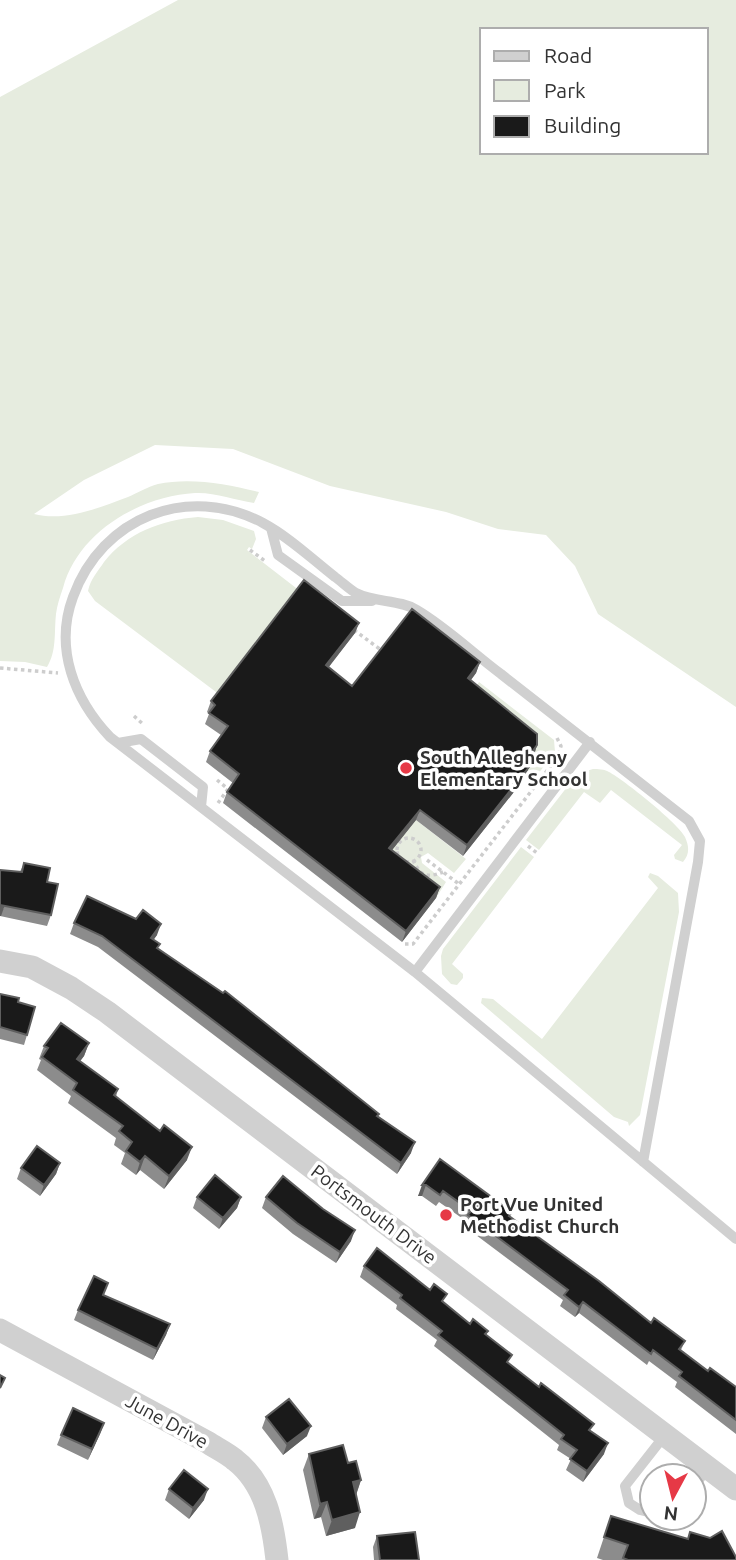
<svg xmlns="http://www.w3.org/2000/svg" width="736" height="1560" viewBox="0 0 736 1560" font-family="Ubuntu,sans-serif">
<rect width="100%" height="100%" fill="#fff"/>
<path fill="#e6ecdf" fill-rule="evenodd" d="M178 0H736V707L598 614 575 566 546 535 498 529 446 512 330 486 233 449 155 445 84 480 34 514C64 522 99 508 128 497 137 493 147 487 158 484 190 477 228 484 259 492L254 503C235 500 214 492 195 493 140 496 78 532 63 588 60 597 57 605 56 614 54 632 57 651 47 667L25 662 0 661V97ZM482 30H706V152H482Z
M198 517 223 520 254 531 256 539 252 549 249 547 247 550 300 591 220 695 95 601 88 591C90 580 98 571 104 562 127 533 161 520 198 517Z
M479 682 554 740 555 752 531 783 520 774 534 755 471 694Z
M593 769C598 769 604 769 609 772 624 780 678 823 685 837 689 846 690 854 683 862L675 859 674 855 682 845 611 790 600 803 584 792 539 850 526 840 574 778 580 773Z
M416 820 466 859 454 873 428 853 421 857 422 863 446 882 436 898 375 851 397 844Z
M521 847 534 857 452 964 463 974V978L457 985 451 984 442 974 441 956 443 949Z
M650 873 658 876 678 893 679 912 640 1115 629 1126 628 1122 614 1117 481 1003 482 998 493 999 542 1039 658 888 648 877Z"/>
<g fill="none" stroke-linecap="round" stroke-linejoin="round">
<path stroke="#cdcdcd" stroke-width="3.5" stroke-dasharray="3.5 3.5" stroke-linecap="butt" d="M250 550 265 561
M354 630 381 650
M0 668 58 673
M134 716 144 725
M557 738 561 746 558 756
M217 780 228 789 218 803
M397 850a12 12 0 1 1 24 0a12 12 0 1 1-24 0Z
M528 846 537 853
M413 860C421 877 427 878 443 872
M427 860 459 884
M405 944H413L553 763"/>
<path stroke="#d0d0d0" stroke-width="10" d="M271 528 278 555 342 601H372
M118 743 141 739 203 787 201 807
M415 972 590 742
M643 1162 698 862 700 841 689 821C627 772 564 723 501 674 474 654 446 627 417 610 399 599 375 603 356 593 349 589 342 582 335 577 312 559 289 537 263 523 188 483 102 517 73 597 54 648 74 699 110 737L415 972 736 1239
M694 1485 709 1468
M652 1513 640 1510 629 1503 625 1486 665 1435"/>
<path stroke="#d0d0d0" stroke-width="23" d="M0 961 32 967 71 988 107 1012 736 1489
M0 1330 207 1442C216 1448 227 1453 235 1460 266 1484 273 1524 277 1560"/>
</g>
<path fill="#8c8c8c" d="M359 623 355 633 328 667 352 686 480 662 476 673 471 680 537 745 534 755 527 765 525 778 463 856 416 820 392 850 440 887 436 898 402 942 223 803 227 792 233 783 206 762 210 751 221 735 205 724 209 714 207 712 211 701Z
M24 863 47 882 51 915 47 926 0 916Z
M74 923 157 935 153 940 158 948 378 1117 411 1153 397 1174 98 947 70 934Z
M0 994 18 1002 27 1035 24 1045 0 1039Z
M89 1043 84 1056 80 1061 118 1089 116 1097 187 1160 164 1189 140 1170 136 1175 121 1164 125 1153 114 1145 116 1138 68 1103 71 1096 37 1070 41 1060 39 1059 44 1046Z
M440 1159 511 1217 651 1323 685 1341 681 1350 708 1371 736 1387V1434L675 1387 677 1382 649 1361 647 1365 579 1313 575 1317 560 1306 563 1300 464 1226 466 1221 439 1202 436 1206 422 1196H418Z
M60 1163 56 1174 40 1196 17 1179 21 1168Z
M197 1197H241L237 1208 219 1229 193 1208Z
M266 1197 323 1209 351 1241 336 1263 293 1234 262 1208Z
M364 1266 444 1303 470 1324 488 1331 486 1335 509 1364 591 1431 604 1454 583 1482 566 1470 571 1459 557 1450 559 1445 434 1346 437 1340 396 1309 397 1305 360 1277Z
M104 1295 170 1324 166 1335 153 1360 74 1320 78 1310Z
M266 1417 307 1436 283 1455 262 1428Z
M104 1423 88 1460 57 1445 61 1435Z
M309 1454 348 1463 361 1480 356 1495 355 1528 326 1536 321 1517 314 1519 303 1470Z
M169 1489 204 1500 189 1519 165 1500Z
M611 1516 736 1560H603L597 1558Z
M377 1536 419 1560H374L373 1547Z"/>
<path fill="#5f5f5f" d="M359 623 355 633 322 676 326 665Z
M480 662 476 673 464 689 468 678Z
M537 745 534 755 520 774 524 763Z
M529 767 525 778 463 856 467 845Z
M420 810 416 820 385 859 389 848Z
M440 887 436 898 402 942 406 931Z
M0 905H5L1 916H0Z
M161 924 157 935 147 949 151 938Z
M89 1043 84 1056 72 1072 77 1059Z
M415 1142 411 1153 397 1174 401 1163Z
M192 1147 187 1160 164 1189 169 1176Z
M145 1156 140 1170 136 1175 140 1162Z
M60 1163 56 1174 40 1196 44 1185Z
M422 1185H426L422 1196H418Z
M241 1197 237 1208 219 1229 223 1218Z
M355 1230 351 1241 336 1263 340 1252Z
M583 1302 579 1313 575 1317 579 1307Z
M170 1324 166 1335 153 1360 157 1349Z
M104 1423 100 1434 88 1460 92 1449Z
M311 1426 307 1436 283 1455 287 1444Z
M608 1443 604 1454 583 1482 587 1471Z
M361 1480 356 1495 353 1482Z
M208 1489 204 1500 189 1519 193 1508Z
M327 1502 321 1517 314 1519 320 1504Z
M360 1512 355 1528 326 1536 332 1520Z"/>
<path fill="#1a1a1a" stroke="#5f5f5f" stroke-width="2" d="M304 580 359 623 326 665 352 686 412 609 480 662 468 678 537 734V745L524 763 529 767 467 845 420 810 389 848 440 887 406 931 227 792 239 774 210 751 228 726 209 713 215 705 211 701Z
M24 863 50 868 47 882 58 884 51 915 0 905V870L22 872Z
M87 896 136 919 143 910 161 924 151 938 160 944 157 948 223 993 225 991 379 1114 377 1116 415 1142 401 1163 102 936 74 923Z
M0 994 19 998 18 1002 35 1007 27 1035 0 1027Z
M61 1023 89 1043 77 1059 118 1089 114 1095 160 1131 164 1125 192 1147 169 1176 145 1156 140 1162 126 1151 132 1142 119 1131 123 1126 73 1090 77 1083 42 1057 48 1048 44 1046Z
M37 1146 60 1163 44 1185 21 1168Z
M440 1159 512 1212 509 1216 599 1281 651 1323 654 1318 685 1341 679 1349 708 1371 710 1368 736 1387V1420L679 1376 682 1372 653 1350 651 1354 583 1302 579 1307 564 1295 568 1290 468 1215 471 1211 443 1191 440 1195 426 1185H422Z
M215 1175 241 1197 223 1218 197 1197Z
M283 1176 323 1209 355 1230 340 1252 297 1223 266 1197Z
M377 1248 430 1290 434 1284 447 1294 442 1301 470 1324 473 1319 488 1331 485 1334 512 1355 507 1362 539 1387 541 1383 594 1424 589 1430 608 1443 587 1471 570 1459 577 1450 561 1439 564 1435 438 1335 442 1331 400 1298 402 1295 364 1266Z
M94 1276 108 1283 103 1295 170 1324 157 1349 78 1310Z
M0 1375 5 1378 0 1388Z
M289 1399 311 1426 287 1444 266 1417Z
M73 1408 104 1423 92 1449 61 1435Z
M343 1445 348 1463 356 1461 361 1480 353 1482 360 1512 332 1520 327 1502 320 1504 309 1454Z
M184 1470 208 1489 193 1508 169 1489Z
M611 1516 688 1539 690 1532 710 1538 722 1531 736 1557V1560H628L623 1558 628 1545 604 1537Z
M415 1532 419 1560H380L377 1536Z"/>
<g fill="#e63946" stroke="#fff" stroke-width="2.5">
<circle cx="406" cy="768" r="7"/>
<circle cx="446" cy="1215" r="7"/>
</g>
<g text-anchor="middle" dominant-baseline="central" stroke-width="7" stroke-linejoin="round" paint-order="stroke">
<g font-size="19" font-weight="bold" fill="#333" stroke="#fff" text-anchor="start">
<text x="420" y="757">South Allegheny<tspan x="420" dy="22">Elementary School</tspan></text>
<text x="460" y="1204">Port Vue United<tspan x="460" dy="22">Methodist Church</tspan></text>
</g>
<g font-size="19" fill="#333" stroke="#fff">
<text transform="translate(374 1214) rotate(37)">Portsmouth Drive</text>
<text transform="translate(167 1421) rotate(29)">June Drive</text>
</g>
</g>
<rect x="480" y="28" width="228" height="126" fill="#ffffff" stroke="#adadad" stroke-width="2"/>
<rect x="494" y="51" width="35" height="10" fill="#d0d0d0" stroke="#adadad" stroke-width="2"/>
<text x="544" y="63" font-size="21" fill="#333333">Road</text>
<rect x="494" y="80" width="35" height="21" fill="#e6ecdf" stroke="#adadad" stroke-width="2"/>
<text x="544" y="98" font-size="21" fill="#333333">Park</text>
<rect x="494" y="116" width="35" height="21" fill="#1a1a1a" stroke="#adadad" stroke-width="2"/>
<text x="544" y="133" font-size="21" fill="#333333">Building</text>
<g transform="translate(673 1497) rotate(187)"><circle r="33" fill="#ffffff" stroke="#adadad" stroke-width="2"/>
<path d="M0-5L12 26L0 18L-12 26Z" fill="#e63946"/>
<text y="-10" font-size="19" font-weight="bold" text-anchor="middle" fill="#333333">N</text>
</g>
</svg>
